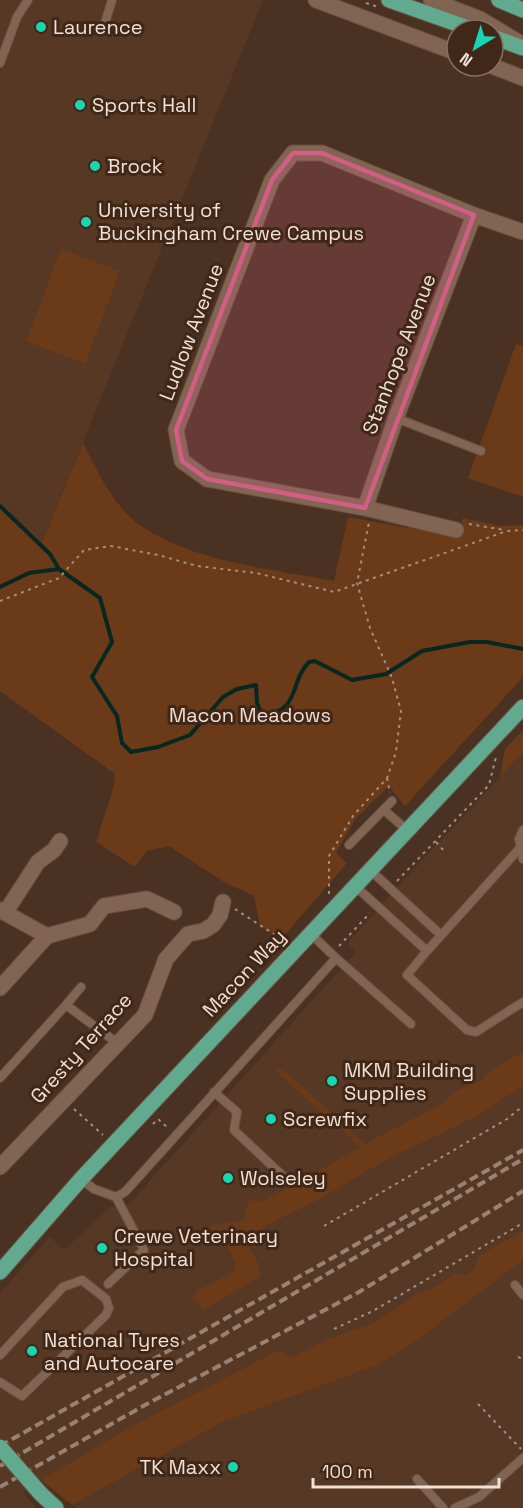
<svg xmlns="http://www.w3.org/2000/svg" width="523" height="1508" viewBox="0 0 523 1508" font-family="'Space Grotesk',sans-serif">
<rect width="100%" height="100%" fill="#4b3121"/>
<path fill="#573824" d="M0 0H263L41 545 0 506Z
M523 753V1508H76L41 1480 23 1493 37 1508H0V1293L50 1237 64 1250 109 1208 129 1204 356 952 348 943 399 885Z"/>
<path fill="#6a3a19" d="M61 249 120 271 85 364 26 341Z
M516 344 523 346V497L468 478Z
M83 443C98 472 113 506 140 525 192 562 273 569 334 581L348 517 458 537 463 518 500 526 523 525V677L405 806 389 786 355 819 336 853 347 863 281 939 260 926 254 896 224 882 169 846 147 851 135 867 96 842 114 786 115 774 0 691V506L41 545Z
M523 730V753L500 777 505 749Z
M523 1052V1086L477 1116 388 1159 318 1200 269 1224 245 1242 259 1264 260 1277 204 1310 192 1299 196 1291 233 1272 235 1263 221 1233H210L207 1227 244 1220 249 1200 262 1202 361 1147 275 1071 277 1067 290 1075 365 1144 441 1104 458 1090 482 1080 489 1071Z
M523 1231V1260L409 1346 374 1366 222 1422 72 1505 41 1480 127 1429 275 1352 283 1351 290 1358 328 1339 374 1323 417 1294 437 1286 456 1273 464 1276 472 1272 480 1255Z"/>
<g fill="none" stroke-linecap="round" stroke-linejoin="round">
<path stroke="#072720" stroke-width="4" d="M0 506 50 554 59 569 100 598 112 642 92 677 117 716 122 743 131 752 158 747 190 735 223 697 237 689 256 685 257 703 262 715C301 712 289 682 309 662L315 661 352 680 386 674 422 651 470 642H487L523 649
M0 587 29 573 59 569"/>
<defs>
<path id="lane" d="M104 26 112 0
M0 63 17 17 28 0
M396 418 481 451
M384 810 407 830
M523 830 519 839 523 859
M349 845 392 801
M369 869 441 935
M354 885 427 951 520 848
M427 951 407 975 467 1030 476 1032 523 1002
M336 958 411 1024
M66 1005 81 987
M0 1078 66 1005 116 1042
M214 1092 237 1112 234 1130 284 1177
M81 1179 94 1189 116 1197 125 1192 336 958 310 933
M108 1284 144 1250 116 1197
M515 1285 523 1295
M0 1355 63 1287 82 1280 106 1299 109 1308 106 1315 22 1396 0 1382
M417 1479 443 1508
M455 1508 479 1497 523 1458"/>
<path id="street" d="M316 0 457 53
M492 66 523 78
M365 508 396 418 474 215
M456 530 365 508 207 479 182 461 176 430 272 180 293 153H322L474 215 523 232
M0 910 47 936
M5 913 38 862 54 850 60 841
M0 988 47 936 90 924 104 906 147 899 174 912
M0 1167 145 1015 166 959 188 934 203 931 213 925 220 915 223 902"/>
<path id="secondary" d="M431 0 480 19 520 43"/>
<path id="primary" d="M389 0 474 30
M499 0 523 10
M493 37 523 48
M0 1272 81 1179 523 707
M40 1493 56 1508"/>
</defs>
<use href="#lane" stroke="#665042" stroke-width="10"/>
<use href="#street" stroke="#665042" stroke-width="17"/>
<use href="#secondary" stroke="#665042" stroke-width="17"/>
<use href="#primary" stroke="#665042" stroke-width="17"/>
<path stroke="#a48f83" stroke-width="2" stroke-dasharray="3 4.5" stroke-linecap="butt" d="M366 3 378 7
M469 524 505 530
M0 601 59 578 84 550 111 546 158 555 197 566 256 573 334 592 507 531 523 530
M387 778 390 793
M436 842 446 853
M397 881 489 785 496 757
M329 894V856L353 816 387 778 396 752 401 711 392 678 370 628 357 583 369 522
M235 909 286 942
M339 946 370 913
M74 1109 103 1135
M153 1124 158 1119 169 1129
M324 1226 507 1119 523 1106
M334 1329 373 1311 523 1223
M518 1357 523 1359
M478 1404 521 1449"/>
<use href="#lane" stroke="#816452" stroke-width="8"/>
<use href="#street" stroke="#816452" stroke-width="15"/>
<use href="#secondary" stroke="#816452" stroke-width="15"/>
<use href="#primary" stroke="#61a98f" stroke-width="15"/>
<path stroke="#978274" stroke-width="4" stroke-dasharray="9 4.5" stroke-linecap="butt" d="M0 1446 523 1150
M0 1466 523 1159
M0 1487 145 1405 359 1292 523 1191"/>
<defs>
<path id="primary-bridge" d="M0 1447 40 1493"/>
</defs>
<use href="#primary-bridge" stroke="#665042" stroke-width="17" stroke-linecap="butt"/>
<use href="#primary-bridge" stroke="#61a98f" stroke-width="15"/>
</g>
<path fill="#d25e86" fill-opacity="0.2" stroke="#d25e86" stroke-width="4.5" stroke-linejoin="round" d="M293 153H322L474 215 365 508 207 479 182 461 176 430 272 180Z"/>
<g fill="#1ad5b2" stroke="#402717" stroke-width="2">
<circle cx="41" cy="27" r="6"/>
<circle cx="80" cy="105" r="6"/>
<circle cx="95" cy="166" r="6"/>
<circle cx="86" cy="222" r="6"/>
<circle cx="332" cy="1081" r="6"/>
<circle cx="271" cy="1119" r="6"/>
<circle cx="228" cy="1178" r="6"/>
<circle cx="102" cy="1248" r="6"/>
<circle cx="32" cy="1351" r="6"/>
<circle cx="233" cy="1467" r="6"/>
</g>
<g text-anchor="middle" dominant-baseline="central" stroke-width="6" stroke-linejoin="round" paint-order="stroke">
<g font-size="20" fill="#f1e0d6" stroke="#402717" text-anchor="start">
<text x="53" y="27">Laurence</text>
<text x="92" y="105">Sports Hall</text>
<text x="107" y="166">Brock</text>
<text x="98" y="210">University of<tspan x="98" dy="23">Buckingham Crewe Campus</tspan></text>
<text x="344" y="1070">MKM Building<tspan x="344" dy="23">Supplies</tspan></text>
<text x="283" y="1119">Screwfix</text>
<text x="240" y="1178">Wolseley</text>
<text x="114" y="1236">Crewe Veterinary<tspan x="114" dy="23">Hospital</tspan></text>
<text x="44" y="1340">National Tyres<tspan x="44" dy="23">and Autocare</tspan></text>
<text x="221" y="1467" text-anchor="end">TK Maxx</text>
</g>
<g font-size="20" fill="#f1e0d6" stroke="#402717">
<text transform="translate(191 332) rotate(-69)">Ludlow Avenue</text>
<text transform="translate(399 354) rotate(-69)">Stanhope Avenue</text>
<text transform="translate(244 973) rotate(-47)">Macon Way</text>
<text transform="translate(81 1048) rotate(-48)">Gresty Terrace</text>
</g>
<g font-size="20" fill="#f1ded3" stroke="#402717">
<text x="250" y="715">Macon Meadows</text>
</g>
</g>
<g transform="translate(475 48) rotate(218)"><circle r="28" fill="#402717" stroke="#877163" stroke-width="1.5"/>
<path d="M0-4.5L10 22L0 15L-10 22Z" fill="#1ad5b2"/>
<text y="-9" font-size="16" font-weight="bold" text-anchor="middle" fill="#f1e0d6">N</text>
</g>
<path d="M313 1478v9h186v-9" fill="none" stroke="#f1e0d6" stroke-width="3"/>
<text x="322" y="1478" font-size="18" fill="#f1e0d6" stroke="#402717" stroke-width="4.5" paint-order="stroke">100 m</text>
</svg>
